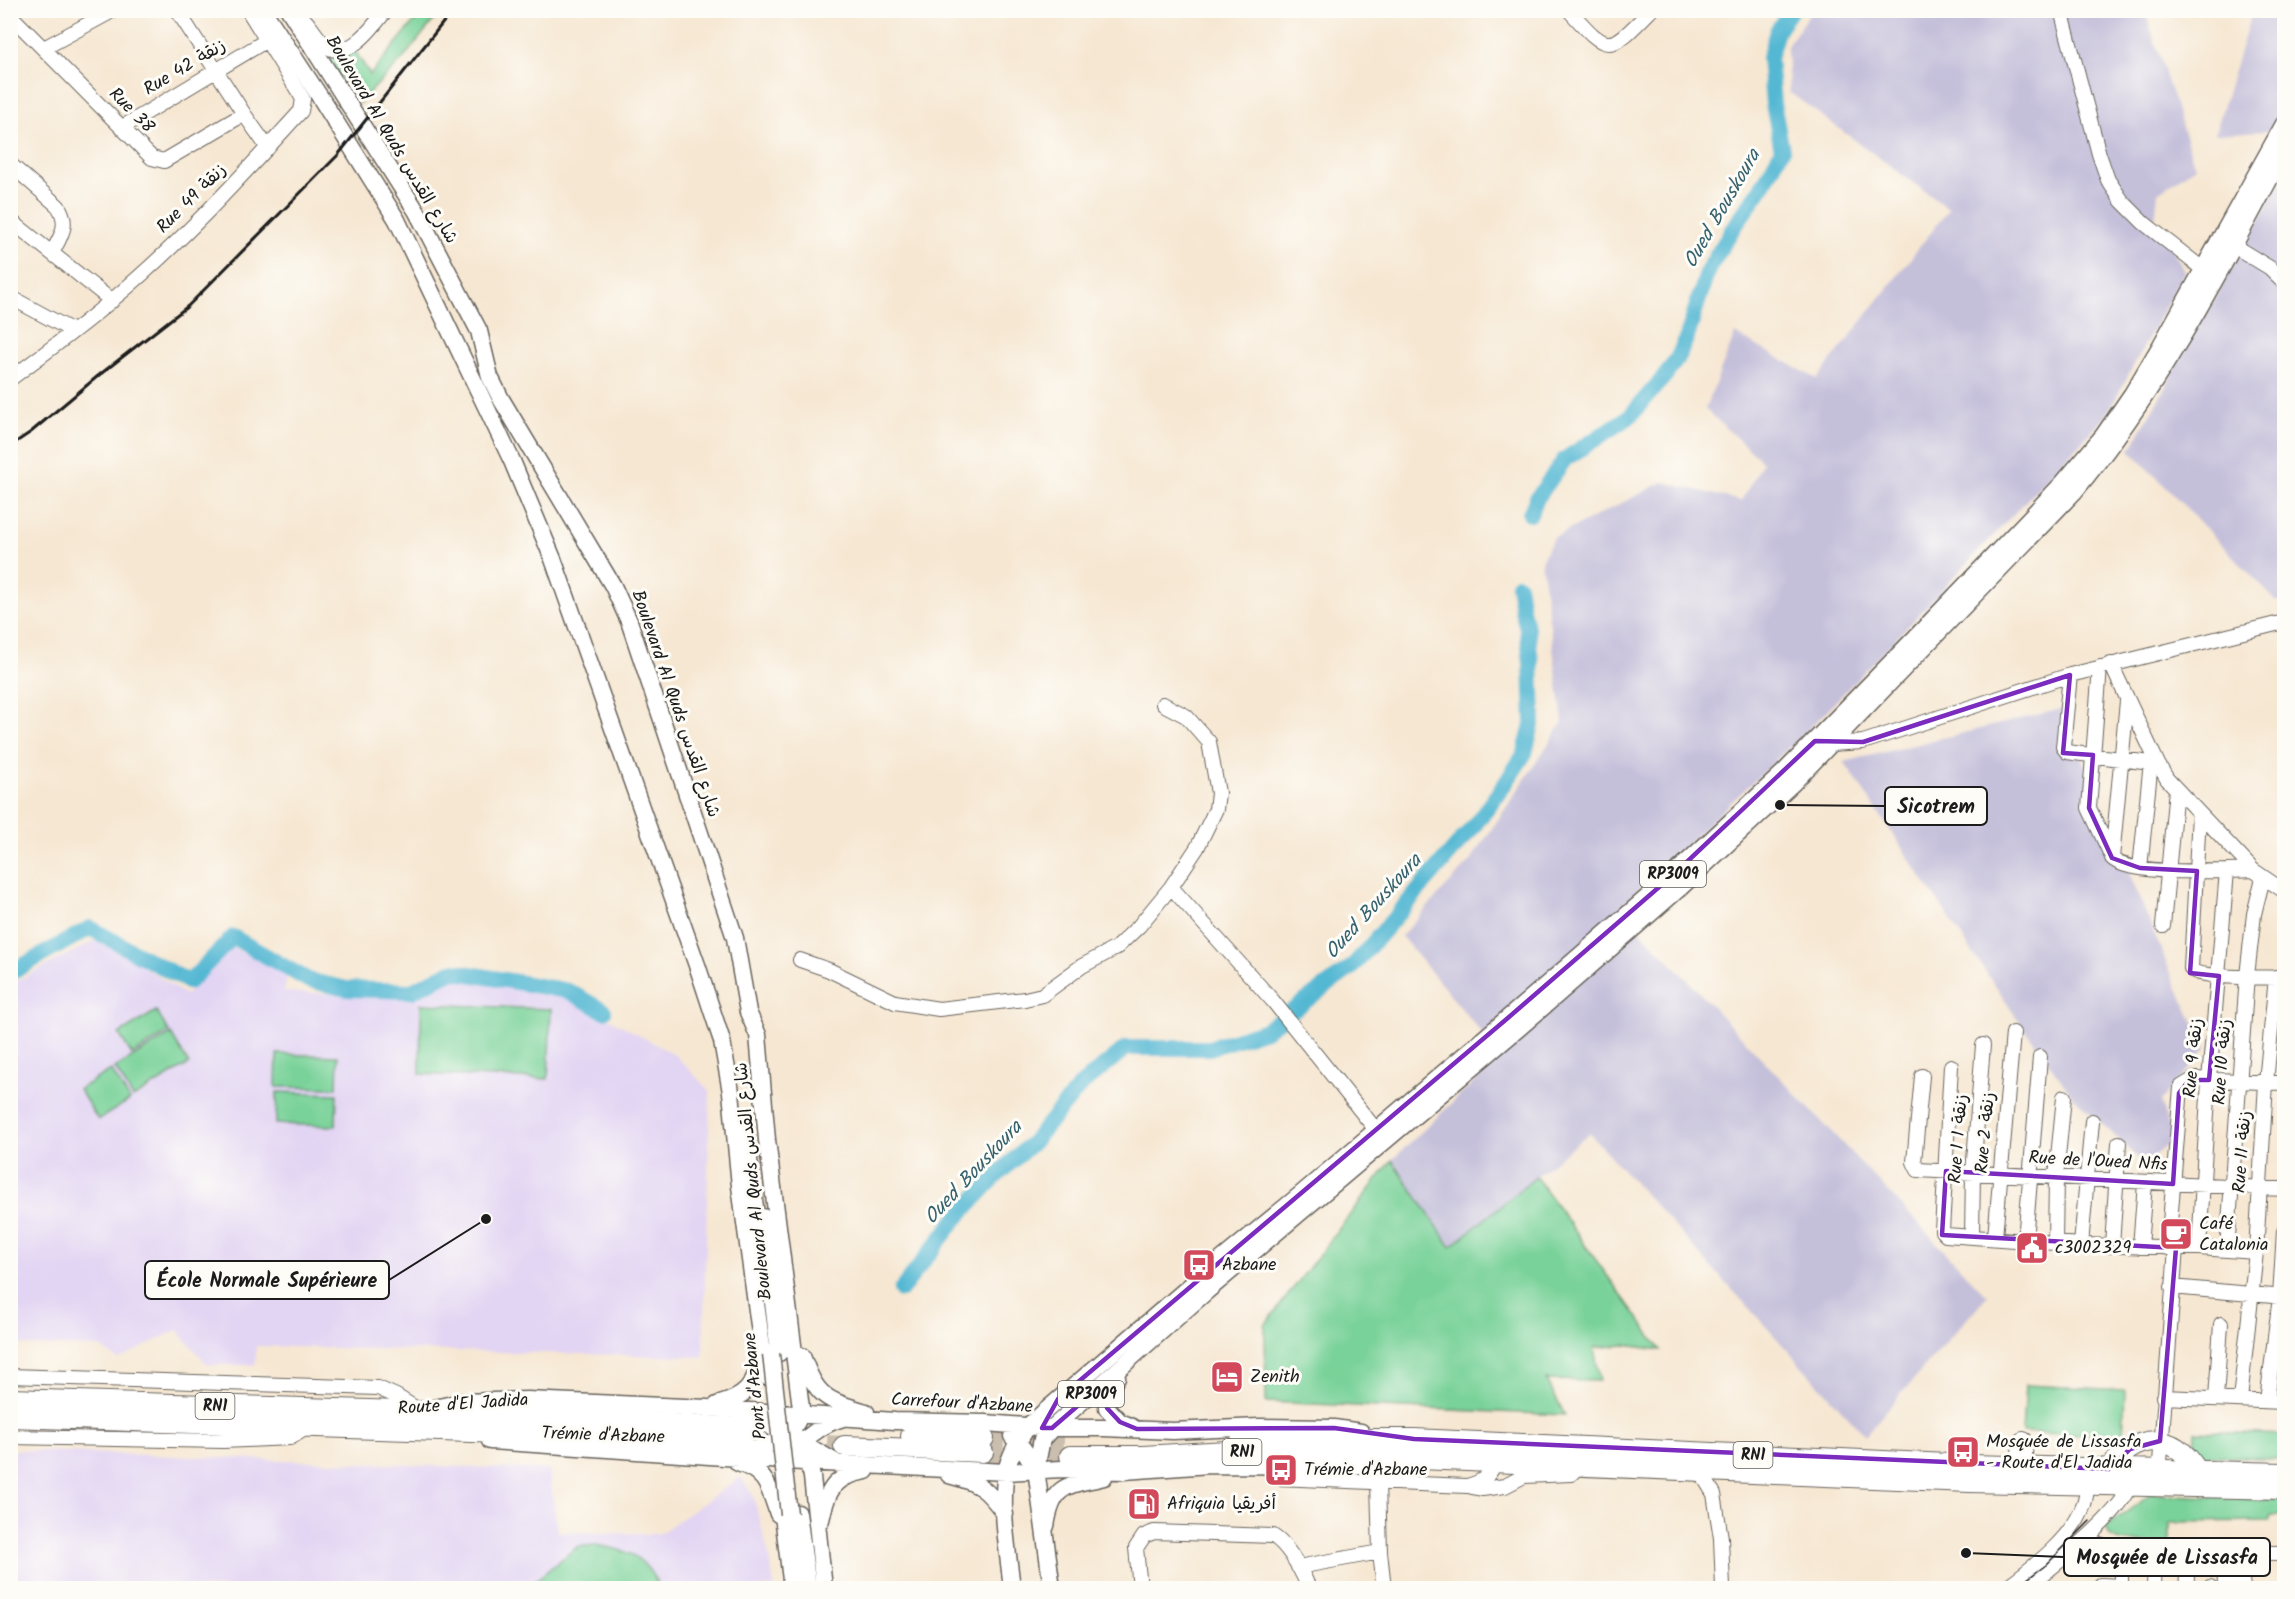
<svg xmlns="http://www.w3.org/2000/svg" width="2295" height="1599" viewBox="0 0 2295 1599" font-family="Kalam,'Playpen Sans Arabic',sans-serif">
<rect width="100%" height="100%" fill="#fdfcf7"/>
<filter id="ink" filterUnits="userSpaceOnUse"><feTurbulence type="fractalNoise" baseFrequency=".0167" numOctaves="2"/><feDisplacementMap in="SourceGraphic" scale="12" xChannelSelector="R" yChannelSelector="G"/><feConvolveMatrix kernelMatrix="1 2 1 2 8 2 1 2 1" color-interpolation-filters="sRGB"/></filter>
<filter id="wash" filterUnits="userSpaceOnUse"><feTurbulence type="fractalNoise" baseFrequency=".008" numOctaves="4" result="noise"/><feDisplacementMap in="SourceGraphic" scale="24" xChannelSelector="R" yChannelSelector="G"/><feGaussianBlur stdDeviation="1.35" result="paint"/><feColorMatrix in="noise" values="0 0 0 0 0 0 0 0 0 0 0 0 0 0 0 0 0 1.4 0 .05"/><feComposite in="paint" operator="in"/></filter>
<g filter="url(#wash)">
<rect width="100%" height="100%" fill="#f6e7d2"/>
<path fill="#e2d4f3" d="M100 938 186 995 228 946 288 972 284 992 418 997 451 974 561 992 675 1055 710 1091 703 1357 256 1346 255 1365H208L177 1330 118 1360 100 1347 11 1345V984Z
M11 1450 549 1470 558 1532 659 1534 741 1477 753 1495 771 1564 774 1588H11Z"/>
<path fill="#c5c0da" d="M2042 10 2043 13 2047 10 2145 11 2195 167 2158 193 2155 220 2185 271 2106 416 1892 643 1811 727 1619 908 1987 1296 1865 1435 1589 1133 1451 1247 1392 1160 1501 1056 1401 936 1471 860 1563 722 1541 561 1553 538 1663 482 1741 501 1763 462 1705 409 1735 334 1817 379 1949 209 1789 92 1787 46 1812 11Z
M2252 11H2284V130L2215 134Z
M2284 175V599L2277 602 2130 450Z
M2061 709 2172 976 2206 1048 2160 1102 2173 1139 2145 1164 2073 1097 2012 1011 1844 762Z"/>
<path fill="#79d299" stroke="#4a775a" stroke-width="1.5" d="M423 11H441L402 60 359 103 327 59 354 49 370 75Z
M421 1004 551 1009 548 1079 420 1074Z
M156 1011 169 1032 132 1055 119 1034Z
M171 1034 189 1064 133 1098 115 1068Z
M277 1054 338 1056 337 1088 276 1087Z
M111 1070 130 1100 98 1120 79 1089Z
M277 1092 337 1094 336 1126 276 1124Z
M1392 1160 1451 1247 1536 1177 1661 1350 1624 1345 1594 1348 1600 1381 1546 1380 1565 1415 1266 1402 1265 1325Z
M2025 1385 2125 1390 2123 1437 2022 1432Z
M2195 1431 2284 1435V1459L2194 1455Z
M2151 1494 2284 1500V1515H2271L2269 1521 2170 1522V1544L2119 1541 2109 1536 2105 1528Z
M595 1545C631 1551 643 1555 660 1588H526L577 1547Z"/>
<g fill="none" stroke-linecap="round" stroke-linejoin="round">
<path stroke="#55b8d3" stroke-width="16" d="M1530 514 1537 498 1565 459 1629 417 1665 376 1677 359 1687 337 1708 270 1732 230 1765 182 1782 150 1773 104 1769 58 1777 31 1791 10
M10 973 90 928 189 982 233 937 308 980 347 989 412 991 452 971 568 991 604 1011
M901 1290 956 1219 995 1177 1032 1143 1081 1085 1126 1048H1210L1266 1030 1352 967 1473 827 1505 784 1525 753 1533 720 1531 662 1527 628 1522 610 1518 585"/>
</g>
</g>
<g filter="url(#ink)">
<g fill="none" stroke-linecap="round" stroke-linejoin="round">
<path stroke="#cabeae" stroke-width="20" stroke-dasharray="20 10" stroke-linecap="butt" d="M984 1438 1071 1442
M797 1444 844 1446
M983 1452 1070 1456"/>
<defs>
<path id="minor" d="M177 10 244 114 268 148
M290 10C307 17 311 30 323 43 345 66 374 26 386 10
M1569 10C1609 55 1609 53 1651 10
M2061 10 2099 154 2108 180 2122 201 2144 223 2204 270
M10 15 152 158 164 161 244 114
M44 48 114 10
M121 128 267 40
M10 164 58 206C70 224 61 236 52 253
M10 220 112 301
M2234 246 2270 268 2284 282
M10 297 73 331
M10 379C44 354 79 328 111 301 179 245 242 176 301 111L303 99 248 10
M2111 664 2158 764 2167 779 2253 870 2284 891
M2100 667 2089 808 2112 857
M2070 675 2063 747 2067 752 2158 764
M2127 701 2112 858C2126 876 2228 871 2253 870
M1824 743 1831 744 1863 742 2070 675 2284 622
M2199 813 2191 969C2199 979 2267 977 2284 978
M2140 868 2151 762
M1171 887 1273 1001 1376 1130
M2163 926 2176 789
M800 960 829 970 895 1002 939 1009 1025 999 1042 995 1082 966 1116 948 1139 926 1171 887 1197 848 1216 809 1218 793 1209 742 1186 716 1163 704
M1951 1066 1942 1231 1946 1235 2081 1245 2199 1248 2256 1252
M1922 1076 1914 1162 1918 1170 2284 1189
M1972 1236 1973 1173 1983 1045
M1995 1237 2013 1033
M2025 1241 2040 1057
M2055 1243 2056 1177 2064 1097
M2081 1245 2092 1121
M2112 1245 2119 1143
M2140 1247 2145 1183
M2168 1248 2181 1087 2194 1079 2284 1083
M2199 1248 2209 1080 2227 871
M2227 1250 2247 976 2254 914 2263 878
M2172 1287 2284 1297
M10 1376 378 1388 396 1396 420 1411
M2163 1397 2284 1402
M2216 1399 2221 1324
M2240 1400 2256 1252 2266 1083 2276 977
M2267 1401 2280 1297 2284 1231
M10 1437 223 1441 290 1438 308 1427
M1267 1465 1277 1478 1467 1486C1482 1482 1489 1477 1495 1463
M1700 1471 1714 1494 1721 1538 1723 1588
M2159 1476 2176 1248
M1378 1482 1380 1552 1384 1588
M1472 1487 1482 1489 1505 1486 1524 1476 1571 1474 1579 1466
M2086 1539 2121 1552 2284 1553
M2121 1552V1588
M2224 1553 2225 1588
M1298 1567 1380 1552
M2225 1578 2242 1579 2243 1588
M1140 1588 1136 1548 1144 1536 1154 1532 1273 1536C1289 1546 1302 1572 1309 1588
M2005 1588C2032 1568 2073 1538 2084 1504 2087 1495 2087 1485 2090 1476
M2026 1588C2054 1565 2123 1514 2133 1480
M2100 1588 2101 1585 2121 1586
M2154 1588 2155 1553
M2186 1588 2189 1553
M2210 1588V1587"/>
<path id="major" d="M263 10 320 97 397 220 512 461 553 559 698 968 722 1041 731 1092 740 1186 766 1377
M289 10 417 212 479 331 490 377 501 399 613 586 629 621 735 938 748 1012 758 1035 767 1140 801 1408C797 1445 751 1450 723 1457
M744 1120 758 1231
M763 1217 779 1353
M802 1356C817 1397 825 1400 866 1412
M1117 1377 1107 1393V1408L1120 1422 1132 1427
M717 1405C746 1397 754 1387 761 1358
M435 1408 461 1402 527 1400 707 1408 895 1421 985 1423 1052 1428H1104L1173 1431 1259 1427 1334 1428 1361 1432
M749 1411C768 1422 809 1454 812 1477L824 1588
M781 1424 806 1445 840 1465
M1012 1436 1024 1450 1036 1469 1052 1588
M490 1441 784 1461 1006 1472 1062 1469 1124 1471 1210 1465 1348 1466 1372 1464
M795 1449C809 1435 824 1423 843 1418
M738 1463C767 1472 769 1487 778 1514
M1036 1469 1042 1439 1052 1428 1207 1291 1519 1028 1682 886 1793 783 2074 492C2160 389 2221 270 2284 152
M949 1475C980 1483 987 1489 1005 1514
M781 1499 792 1588
M798 1513 808 1588
M821 1520C827 1490 834 1476 866 1471
M1046 1526C1053 1482 1068 1486 1104 1477
M1012 1588C1008 1551 1000 1510 1006 1472 1009 1456 1019 1440 1028 1426L1198 1279 1300 1195 1509 1017 1673 875 1783 773 1916 637 2063 483 2103 436 2132 394 2161 345 2284 124"/>
<path id="highway" d="M10 1399 466 1413 746 1428
M10 1417 743 1441
M911 1436 984 1438
M1241 1439H1414L1970 1465 2284 1473
M844 1446 983 1452
M1070 1456H1143L1227 1451 1969 1482 2284 1489
M2021 1467 2023 1442
M2109 1469C2137 1432 2174 1431 2198 1472"/>
</defs>
<use href="#minor" stroke="#68635c" stroke-width="16"/>
<use href="#major" stroke="#68635c" stroke-width="19"/>
<use href="#highway" stroke="#68635c" stroke-width="22"/>
<use href="#minor" stroke="#fff" stroke-width="14"/>
<use href="#major" stroke="#fff" stroke-width="16"/>
<use href="#highway" stroke="#fff" stroke-width="20"/>
<path stroke="#1c1c1c" stroke-width="1.5" d="M2015 1588 2046 1565 2090 1521"/>
<path stroke="#1c1c1c" stroke-width="3" d="M10 446 31 432 98 376 188 306 338 155 453 10"/>
<defs>
<path id="major-bridge" d="M771 1354 789 1514"/>
</defs>
<use href="#major-bridge" stroke="#68635c" stroke-width="19" stroke-linecap="butt"/>
<use href="#major-bridge" stroke="#fff" stroke-width="16"/>
</g>
</g>
<path fill="none" stroke="#7b2cbf" stroke-width="4.5" stroke-linejoin="round" d="M2070 675 2063 753 2093 755 2089 808 2112 858 2140 868 2197 871 2190 973 2219 976 2209 1080H2189L2179 1093 2173 1184 1946 1171 1942 1235 2176 1248 2160 1441 2130 1449 2109 1469 1414 1439 1334 1428 1137 1429 1120 1422 1107 1408 1103 1384 1052 1428H1042L1058 1399 1509 1017 1673 875 1815 741 1863 742Z"/>
<defs>
<symbol id="cafe-square" viewBox="-11 -11 22 22"><rect x="-9" y="-9" width="18" height="18" rx="4" fill="#d1495b" stroke="#fdfcf7"/><path d="M-5.5-4.5H6V0H3Q3 3.5 0 3.5H-2.5Q-5.5 3.5-5.5 0ZM3-3.2v2h1.7v-2ZM-6 4.5H4V6H-6Z" fill="#fff"/></symbol>
<symbol id="civic-square" viewBox="-11 -11 22 22"><rect x="-9" y="-9" width="18" height="18" rx="4" fill="#d1495b" stroke="#fdfcf7"/><path d="M-.6-6.5H3V-4.5H.6V-3L4-1V1h2V6H-6V1h2V-1L-.6-3ZM-1.2 2.5V6h2.4V2.5Z" fill="#fff"/></symbol>
<symbol id="bus-square" viewBox="-11 -11 22 22"><rect x="-9" y="-9" width="18" height="18" rx="4" fill="#d1495b" stroke="#fdfcf7"/><path d="M-5-6H5V4H4V6H2V4H-2V6H-4V4H-5ZM-3.5-4V0h7V-4ZM-3.5 1.2v1.5H-2V1.2ZM2 1.2v1.5H3.5V1.2Z" fill="#fff"/></symbol>
<symbol id="hotel-square" viewBox="-11 -11 22 22"><rect x="-9" y="-9" width="18" height="18" rx="4" fill="#d1495b" stroke="#fdfcf7"/><path d="M-6-4.5h1.5V1H6V5H4.5V3h-9V5H-6ZM-4 0a1.8 1.8 0 1 1 3.6 0ZM.5 0V-2.5h3Q6-2.5 6 0Z" fill="#fff"/></symbol>
<symbol id="fuel-square" viewBox="-11 -11 22 22"><rect x="-9" y="-9" width="18" height="18" rx="4" fill="#d1495b" stroke="#fdfcf7"/><path d="M-5.5-6h7V0h2V4h1.3V-2.5L3-4.5l.8-.8L6-3V5H2.5V1h-1V6h-7ZM-4.2-4.7v3.2H.2V-4.7Z" fill="#fff"/></symbol>
</defs>
<g fill-rule="evenodd">
<use href="#cafe-square" x="2157" y="1215" width="38" height="38"/>
<use href="#civic-square" x="2013" y="1229" width="38" height="38"/>
<use href="#bus-square" x="1180" y="1246" width="38" height="38"/>
<use href="#hotel-square" x="1208" y="1358" width="38" height="38"/>
<use href="#bus-square" x="1944" y="1433" width="38" height="38"/>
<use href="#bus-square" x="1262" y="1451" width="38" height="38"/>
<use href="#fuel-square" x="1125" y="1485" width="38" height="38"/>
</g>
<g text-anchor="middle" dominant-baseline="central" stroke-width="6" stroke-linejoin="round" paint-order="stroke">
<g fill="#fdfcf7" stroke="#605f5e" stroke-width="1.5">
<rect x="1640" y="861" width="66" height="26" rx="4.5"/>
<rect x="1058" y="1381" width="66" height="26" rx="4.5"/>
<rect x="195.5" y="1393" width="39" height="26" rx="4.5"/>
<rect x="1222.5" y="1439" width="39" height="26" rx="4.5"/>
<rect x="1733.5" y="1442" width="39" height="26" rx="4.5"/>
</g>
<g font-size="16" font-weight="bold" fill="#1c1c1c">
<text x="1673" y="874">RP3009</text>
<text x="1091" y="1394">RP3009</text>
<text x="215" y="1406">RN1</text>
<text x="1242" y="1452">RN1</text>
<text x="1753" y="1455">RN1</text>
</g>
<g font-size="18" fill="#1c1c1c" stroke="#fdfcf7">
<text transform="translate(185 68) rotate(-31)">Rue 42 زنقة</text>
<text transform="translate(131 111) rotate(45)">Rue 38</text>
<text transform="translate(391 140) rotate(59)">Boulevard Al Quds شارع القدس</text>
<text transform="translate(192 199) rotate(-45)">Rue 49 زنقة</text>
<text transform="translate(675 704) rotate(71)">Boulevard Al Quds شارع القدس</text>
<text transform="translate(2194 1058) rotate(-85)">Rue 9 زنقة</text>
<text transform="translate(2223 1062) rotate(-86)">Rue 10 زنقة</text>
<text transform="translate(1986 1133) rotate(-85)">Rue 2 زنقة</text>
<text transform="translate(1959 1139) rotate(-86)">Rue 1 زنقة 1</text>
<text transform="translate(2243 1152) rotate(-86)">Rue 11 زنقة</text>
<text transform="translate(2098 1162) rotate(3)">Rue de l'Oued Nfis</text>
<text transform="translate(754 1181) rotate(-96)">Boulevard Al Quds شارع القدس</text>
<text transform="translate(756 1386) rotate(-96)">Pont d'Azbane</text>
<text transform="translate(962 1404) rotate(3)">Carrefour d'Azbane</text>
<text transform="translate(463 1405) rotate(-4)">Route d'El Jadida</text>
<text transform="translate(603 1436) rotate(2)">Trémie d'Azbane</text>
</g>
<g font-size="18" fill="#1c1c1c" stroke="#fdfcf7" text-anchor="start">
<text x="2199" y="1224">Café<tspan x="2199" dy="21">Catalonia</tspan></text>
<text x="2055" y="1248">c3002329</text>
<text x="1222" y="1265">Azbane</text>
<text x="1250" y="1377">Zenith</text>
<text x="1986" y="1442">Mosquée de Lissasfa<tspan x="1986" dy="21">- Route d'El Jadida</tspan></text>
<text x="1304" y="1470">Trémie d'Azbane</text>
<text x="1167" y="1504">Afriquia أفريقيا</text>
</g>
<g font-size="20" font-style="italic" fill="#36626e" stroke="#fdfcf7">
<text transform="translate(1723 209) rotate(-60)">Oued Bouskoura</text>
<text transform="translate(1374 907) rotate(-48)">Oued Bouskoura</text>
<text transform="translate(974 1173) rotate(-47)">Oued Bouskoura</text>
</g>
</g>
<path fill="none" stroke="#1c1c1c" stroke-width="2" d="M1780 805L1885 806M486 1219L389 1280M1966 1553L2064 1557"/>
<g fill="#1c1c1c" stroke="#fdfcf7" stroke-width="2">
<circle cx="1780" cy="805" r="6"/>
<circle cx="486" cy="1219" r="6"/>
<circle cx="1966" cy="1553" r="6"/>
</g>
<g fill="#fdfcf7" stroke="#1c1c1c" stroke-width="2">
<rect x="1885" y="787" width="102" height="38" rx="6"/>
<rect x="145" y="1261" width="244" height="38" rx="6"/>
<rect x="2064" y="1538" width="206" height="38" rx="6"/>
</g>
<g font-size="20" text-anchor="middle" font-weight="bold" fill="#1c1c1c">
<text x="1936" y="813">Sicotrem</text>
<text x="267" y="1287">École Normale Supérieure</text>
<text x="2167" y="1564">Mosquée de Lissasfa</text>
</g>
<rect width="2295" height="1599" fill="none" stroke="#fdfcf7" stroke-width="36"/>
</svg>
